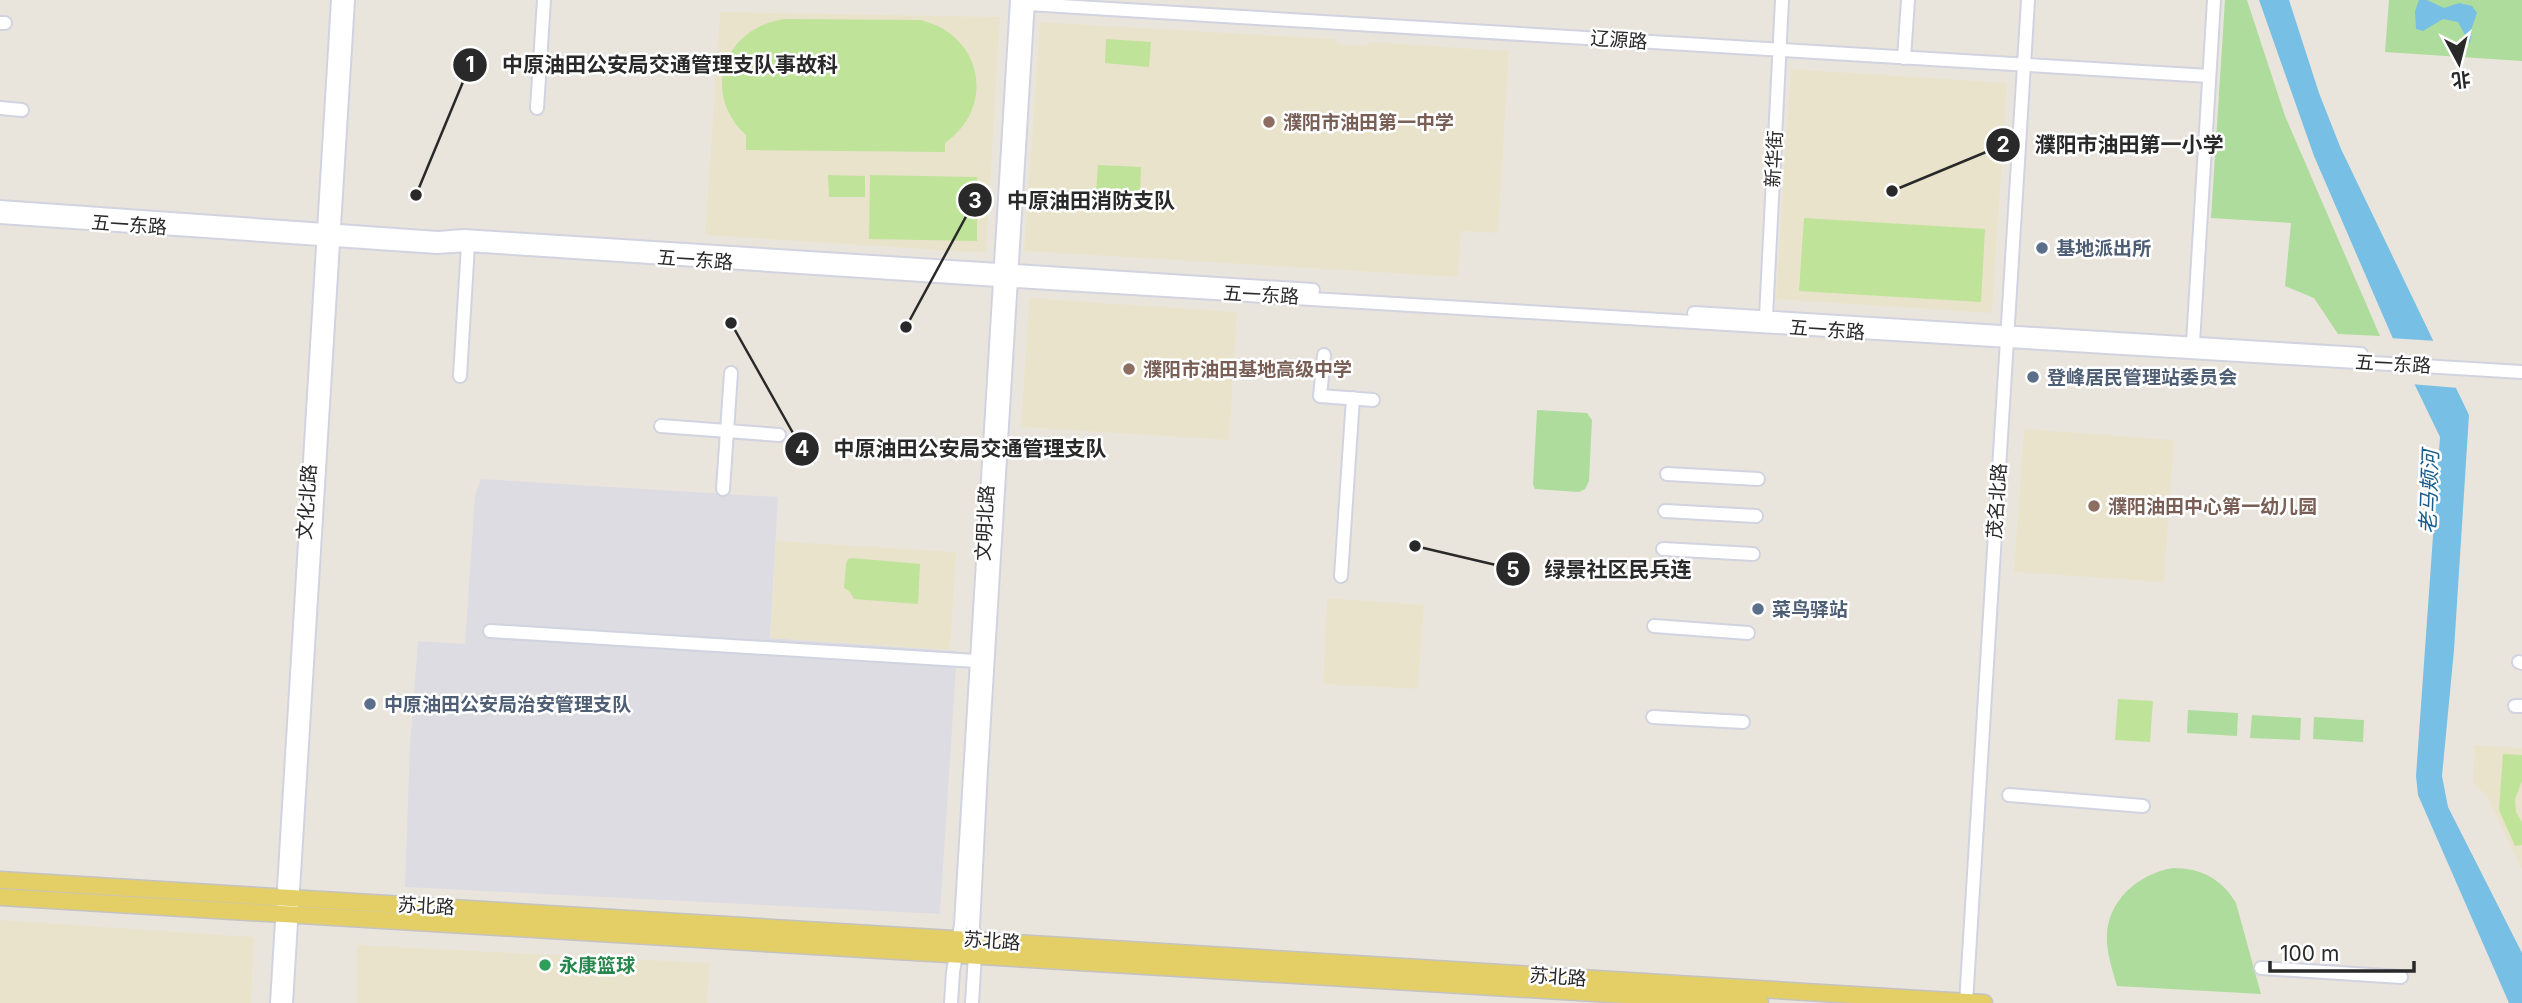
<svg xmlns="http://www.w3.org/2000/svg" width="2522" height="1003" viewBox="0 0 2522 1003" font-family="Inter,'Noto Sans SC',sans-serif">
<rect width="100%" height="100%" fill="#eae5dc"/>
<path fill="#dedce3" d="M481 479 778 497 770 638 957 651 940 914 405 887 410 743 418 641 465 644 475 496Z"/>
<path fill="#eae3cc" d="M720 12 1000 17 986 253 705 235Z
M1040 22 1334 39 1339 44 1354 45 1365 46 1371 42 1509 51 1498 233 1461 231 1458 277 1024 251Z
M1791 69 2007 83 1992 313 1776 299Z
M1029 298 1237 312 1229 440 1021 427Z
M2024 429 2174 440 2164 582 2014 572Z
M776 541 956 552 950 650 770 638Z
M1327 598 1424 605 1418 689 1323 684Z
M2474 745 2522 748V870L2487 796 2473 783Z
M0 920 254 937 251 1003H0Z
M357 945 710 963 707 1003H357Z"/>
<path fill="#aedc9d" d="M2225 0H2247L2285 116 2380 336 2338 334 2314 298 2285 286 2291 223 2211 218Z
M2389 0H2522V61L2385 52Z
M1537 410 1587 413 1592 420 1589 481 1585 489 1579 492 1535 489 1533 484Z
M2188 710 2238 713 2237 736 2187 733Z
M2252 715 2301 718 2300 740 2250 738Z
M2314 717 2364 720 2363 742 2313 739Z
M2173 868C2201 868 2222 879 2236 903L2261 994 2117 986C2113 972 2108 957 2107 943 2104 903 2137 874 2173 868Z"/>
<path fill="#bee399" d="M785 19 920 20C982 34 997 106 945 143V152L746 150V135C700 93 724 27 785 19Z
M1106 39 1151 42 1149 67 1105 63Z
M1098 165 1141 167 1140 195 1096 193Z
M828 175 865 176V197H829Z
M870 175 977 177V241L869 239Z
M1804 218 1985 229 1981 302 1799 291Z
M852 558 920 564 918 604 854 599 849 591 844 588 846 564 848 559Z
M2118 699 2153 701 2150 742 2115 740Z
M2503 754 2522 755V781L2515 799 2516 812 2522 822V845L2515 846 2499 810Z"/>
<path fill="#77bfe4" d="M2259 0H2289L2319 93 2341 149 2469 415 2454 650 2442 776 2448 807 2522 953V1003H2509L2418 795 2416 776 2440 437 2397 348 2314 156Z
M2419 0H2427L2444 8 2459 3 2472 6 2477 13 2472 27 2470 44 2458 22 2443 19 2423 31 2416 29 2415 11Z"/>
<path fill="#eae5dc" d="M2389 338 2437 341 2459 388 2410 384Z"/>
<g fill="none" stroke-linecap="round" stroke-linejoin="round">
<defs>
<path id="minor" d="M1028 4 2209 76
M0 23H5
M1904 58 1908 0
M0 108 22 110
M537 108 544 0
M0 207 438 238 464 236 1313 290
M0 217 437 247 468 245 998 280 2522 372
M1694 313 2361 354
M1766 317 1782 0
M2193 343 2214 0
M1324 355 1320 396 1373 400
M460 376 468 245
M661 426 779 435
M1667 474 1758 479
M723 489 731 373
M1665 511 1756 516
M1663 549 1753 554
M1341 576 1353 398
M1654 626 1748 633
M490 631 976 661
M2519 662 2522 663
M2515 706H2522
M1653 717 1743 722
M2009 795 2143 806
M2261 968 2401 977
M277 1003 338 0
M286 1003 348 0
M951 1003 953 972 961 924 1017 0
M972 1003 975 954 973 926 981 769 1028 0
M1966 1003 2028 0"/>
<path id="major" d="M0 880 1984 1003
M0 897 1760 1003"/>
</defs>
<use href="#minor" stroke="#d1d3e0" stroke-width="16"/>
<use href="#major" stroke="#c3c3c3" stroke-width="19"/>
<use href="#minor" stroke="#fff" stroke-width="12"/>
<use href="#major" stroke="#e4cf67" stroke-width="16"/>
</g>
<g fill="#8d6e63" stroke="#fff" stroke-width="2.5">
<circle cx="1269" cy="122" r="7"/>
<circle cx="1129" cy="369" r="7"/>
<circle cx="2094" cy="506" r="7"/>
</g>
<g fill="#5c6f8a" stroke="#fff" stroke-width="2.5">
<circle cx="2042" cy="248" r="7"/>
<circle cx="2033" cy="377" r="7"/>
<circle cx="1758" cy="609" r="7"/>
<circle cx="370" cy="704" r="7"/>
</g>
<circle fill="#2e9e5b" stroke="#fff" stroke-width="2.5" cx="545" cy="965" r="7"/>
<g text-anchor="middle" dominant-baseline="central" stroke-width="5" stroke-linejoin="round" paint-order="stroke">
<g font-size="19" fill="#292929" stroke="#fff">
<text transform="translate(1619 40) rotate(4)">辽源路</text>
<text transform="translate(1774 159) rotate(-87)">新华街</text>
<text transform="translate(129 225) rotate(4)">五一东路</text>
<text transform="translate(695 260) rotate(4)">五一东路</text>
<text transform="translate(1261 295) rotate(3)">五一东路</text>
<text transform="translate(1827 330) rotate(4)">五一东路</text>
<text transform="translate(2393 364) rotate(3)">五一东路</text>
<text transform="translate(1997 501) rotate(-86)">茂名北路</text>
<text transform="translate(307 502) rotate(-86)">文化北路</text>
<text transform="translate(985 523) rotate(-87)">文明北路</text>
<text transform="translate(426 906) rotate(3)">苏北路</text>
<text transform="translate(992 941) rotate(4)">苏北路</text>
<text transform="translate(1558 977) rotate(4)">苏北路</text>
</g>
<g font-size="19" font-weight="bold" fill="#785e54" stroke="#fff" text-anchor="start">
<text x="1283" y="122">濮阳市油田第一中学</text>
<text x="1143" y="369">濮阳市油田基地高级中学</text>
<text x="2108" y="506">濮阳油田中心第一幼儿园</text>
</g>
<g font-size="19" font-weight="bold" fill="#4e5e75" stroke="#fff" text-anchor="start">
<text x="2056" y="248">基地派出所</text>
<text x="2047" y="377">登峰居民管理站委员会</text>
<text x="1772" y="609">菜鸟驿站</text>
<text x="384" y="704">中原油田公安局治安管理支队</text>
</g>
<g font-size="19" font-weight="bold" fill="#27864d" stroke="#fff" text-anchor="start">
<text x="559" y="965">永康篮球</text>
</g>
<g font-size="21" font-style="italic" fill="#185d8d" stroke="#fff">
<text transform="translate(2429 492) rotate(-88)">老马颊河</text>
</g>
</g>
<path fill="none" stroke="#292929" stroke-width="2.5" d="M416 195L470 65M1892 191L2003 145M906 327L975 200M731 323L802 449M1415 546L1513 569"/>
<g fill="#292929" stroke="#fff" stroke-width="2.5">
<circle cx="416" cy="195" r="7"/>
<circle cx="1892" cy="191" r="7"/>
<circle cx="906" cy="327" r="7"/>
<circle cx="731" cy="323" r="7"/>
<circle cx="1415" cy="546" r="7"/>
<circle cx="470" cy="65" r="18"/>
<circle cx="2003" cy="145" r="18"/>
<circle cx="975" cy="200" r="18"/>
<circle cx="802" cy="449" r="18"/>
<circle cx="1513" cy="569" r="18"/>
</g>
<g font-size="21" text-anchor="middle" font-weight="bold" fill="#fff">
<text x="470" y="72">1</text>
<text x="2003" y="152">2</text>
<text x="975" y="208">3</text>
<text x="802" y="456">4</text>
<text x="1513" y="577">5</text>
</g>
<g font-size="21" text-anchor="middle" font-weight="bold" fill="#292929" stroke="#fff" stroke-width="5" stroke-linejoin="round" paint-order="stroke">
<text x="670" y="72">中原油田公安局交通管理支队事故科</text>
<text x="2129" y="152">濮阳市油田第一小学</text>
<text x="1091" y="208">中原油田消防支队</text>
<text x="970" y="456">中原油田公安局交通管理支队</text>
<text x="1618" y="577">绿景社区民兵连</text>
</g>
<g transform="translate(2459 63) rotate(173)" stroke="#ffffff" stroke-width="5" paint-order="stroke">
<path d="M0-5L12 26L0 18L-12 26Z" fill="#292929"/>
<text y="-10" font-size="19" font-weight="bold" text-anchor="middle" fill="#292929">北</text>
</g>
<path d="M2270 961v10h144v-10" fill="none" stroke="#292929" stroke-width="3.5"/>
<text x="2280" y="961" font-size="21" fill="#292929" stroke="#ffffff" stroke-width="5" paint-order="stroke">100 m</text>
</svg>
